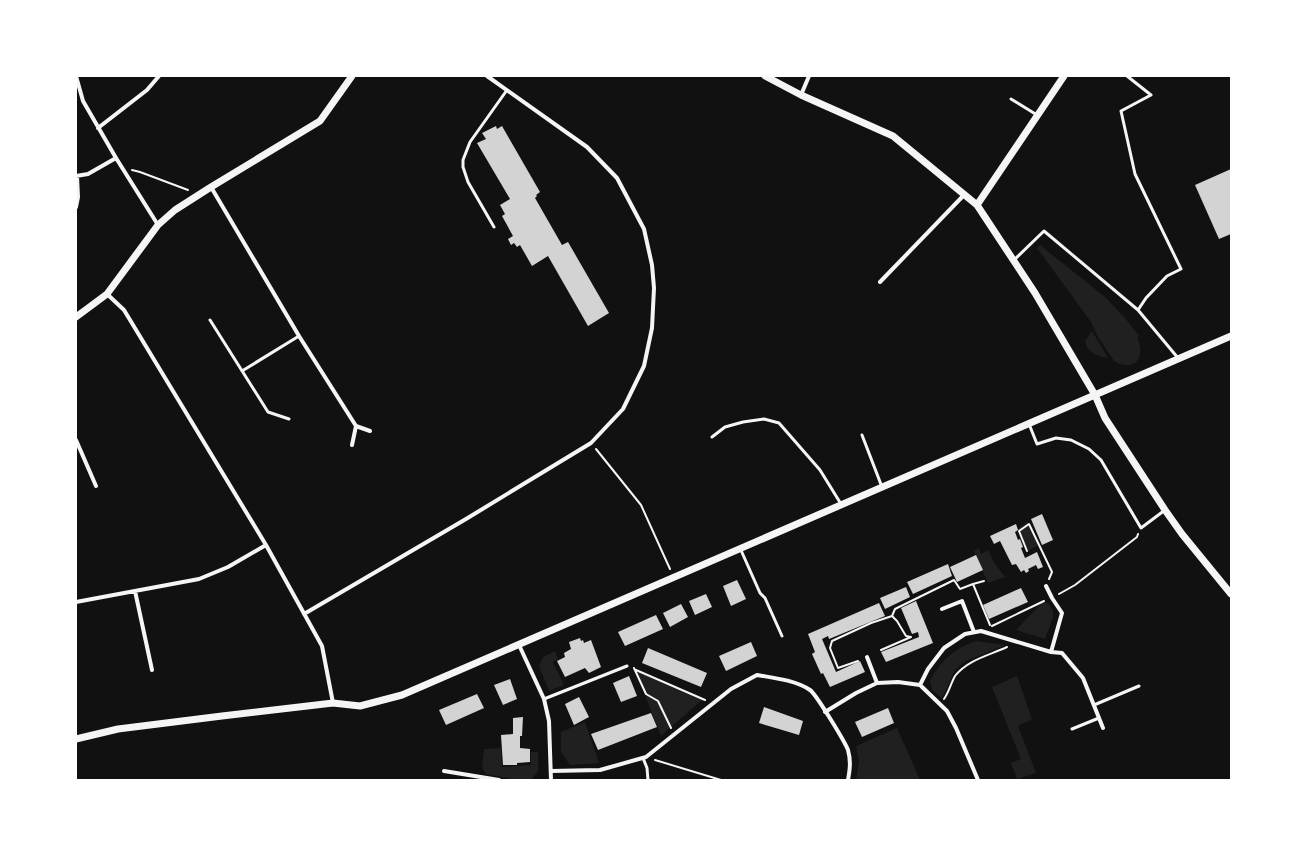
<svg xmlns="http://www.w3.org/2000/svg" width="1307" height="856" viewBox="0 0 1307 856" font-family="'PT Sans Narrow',sans-serif">
<rect width="100%" height="100%" fill="#111"/>
<path fill="#202020" d="M1040 245 1105 297 1125 318 1139 336 1137 338C1143 348 1142 365 1127 365 1122 365 1118 363 1114 361L1098 337 1091 322 1037 248Z
M1092 331 1108 358C1098 356 1087 353 1085 341Z
M1027 522 1039 545 1027 551 1018 529Z
M979 548 981 554 988 550 995 564 1005 577 988 583 974 551Z
M1043 602 1049 604 1053 611V617L1045 639 1016 630Z
M976 641 1005 645 966 661 955 670 942 698 932 690 930 681C941 660 954 649 976 641Z
M555 651 558 659 553 662 564 685 549 691 539 666 543 657Z
M635 669 703 699 661 736Z
M1017 676 1032 719 1018 726 1036 773 1017 779 1011 763 1021 759 992 687Z
M585 722 599 763 570 765 561 752V732Z
M897 728 920 780H856L859 761 856 746Z
M501 748 502 767 531 765V752H538V771L531 780H518L486 774 482 768 484 749Z"/>
<path fill="#d3d3d3" d="M496 126 497 129 502 126 540 192 536 195 537 196 535 198 562 245 568 242 609 313 588 326 548 256 532 266 520 245 517 247 514 243 511 245 508 239 513 236 502 216 505 214 500 205 510 199 477 143 486 139 482 133Z
M1231 169V234L1219 239 1195 185Z
M1042 514 1053 540 1042 545 1031 519Z
M1016 524 1018 530 1015 532 1018 540 1020 539 1023 547 1021 548 1025 558 1037 552 1043 567 1038 569 1036 565 1028 569 1029 571 1026 573 1024 570 1021 572 1016 564 1012 565 1000 541 994 544 990 536Z
M976 555 983 570 957 582 950 567Z
M948 564 952 576 913 594 907 582Z
M737 580 746 599 731 606 723 586Z
M906 587 910 597 885 609 880 598Z
M1021 588 1028 602 989 619 983 605Z
M706 594 712 607 695 615 689 601Z
M916 601 933 643 886 662 881 652 919 637 918 632 912 634 901 608Z
M879 603 885 616 829 639 828 636 822 639 836 672 860 661 865 672 830 687 823 673 821 674 812 654 815 652 808 634Z
M681 604 688 617 670 627 663 613Z
M656 615 663 629 625 646 618 632Z
M580 638 581 641 583 640 584 643 591 640 601 667 589 673 585 668 565 677 557 661 565 657 564 653 571 649 569 642Z
M751 642 757 656 726 671 719 656Z
M648 648 707 673 701 687 642 663Z
M629 676 637 696 621 702 613 683Z
M510 679 517 699 503 705 494 685Z
M477 694 484 708 446 725 439 710Z
M579 697 589 717 574 725 565 704Z
M764 707 803 721 799 735 759 723Z
M888 708 894 723 862 737 855 722Z
M651 713 657 727 598 750 591 734Z
M523 717 522 736H520V748L530 749V762L517 763V765H503L501 735 513 734V718Z"/>
<g fill="none" stroke-linecap="round" stroke-linejoin="round">
<path stroke="#f5f5f5" stroke-width="2" d="M132 170 140 172 188 190
M596 449 641 505 670 569
M1027 551 1019 531 1029 524 1052 572 1049 579
M973 584 984 581
M1059 594 1075 585 1137 537 1138 534
M992 626 1044 601
M881 650 911 637 906 636 897 621 892 616
M858 661 838 668 830 648 832 641 871 623 892 616 895 609 954 580 960 589 973 584 990 625
M634 668 646 694 658 701 671 728
M636 670 705 700
M944 699C949 692 951 683 955 676 967 660 990 655 1007 647
M655 760 721 780"/>
<path stroke="#f5f5f5" stroke-width="3" d="M1127 76 1151 95 1121 111 1135 174 1181 269 1167 276 1146 298 1138 310
M1011 99 1037 115
M494 227 468 182 463 167V160L470 142 507 90
M1013 261 1044 231 1138 310 1178 358
M210 320 268 412 289 419
M242 371 299 336
M1029 424 1037 444 1056 438 1071 440 1089 449 1101 460 1141 528 1165 510
M862 435 882 487
M712 437 725 427 743 422 764 419 779 423 820 470 841 504
M740 548 760 593 765 598 782 636
M544 699 627 666
M1094 705 1139 686
M1072 729 1099 718
M643 758 647 768 648 780"/>
<path stroke="#f5f5f5" stroke-width="4" d="M76 76 83 101 116 158 158 225
M801 95 809 76
M98 128 147 90 159 76
M76 176 88 174 116 158
M211 187 299 336 356 426 370 431
M76 207 78 197 77 176
M880 282 964 195
M107 294 124 310 266 545 322 646 333 703
M76 440 96 486
M352 445 356 426
M1046 586 1052 598 1062 613 1051 652
M135 591 152 670
M76 602 199 579 228 567 266 545
M942 609 962 601 974 632
M304 614 466 519 591 443 623 409 644 366 652 328 654 288 652 265 644 229 617 178 587 147 487 76
M519 645 544 699 549 721 551 780
M867 657 877 683
M920 685 928 669 944 648 965 634 981 631 1051 652 1062 653 1083 678 1103 728
M825 712 856 693 877 683 898 682 920 685 947 711 956 728 978 780
M444 771 499 780
M551 771 600 770 646 757 731 689 757 675C774 678 795 680 810 690 816 694 845 742 848 750 851 761 850 769 848 780"/>
<path stroke="#f5f5f5" stroke-width="7" d="M765 76 801 95 893 136 977 205 1035 293 1095 395 1105 418 1165 510 1182 534 1231 594
M977 205 1064 76
M76 317 107 294 158 225 175 210 211 187 320 121 352 76
M76 739 118 729 222 716 333 703 360 706 402 695 1231 336"/>
</g>
<rect width="1307" height="856" fill="none" stroke="#ffffff" stroke-width="154"/>
</svg>
